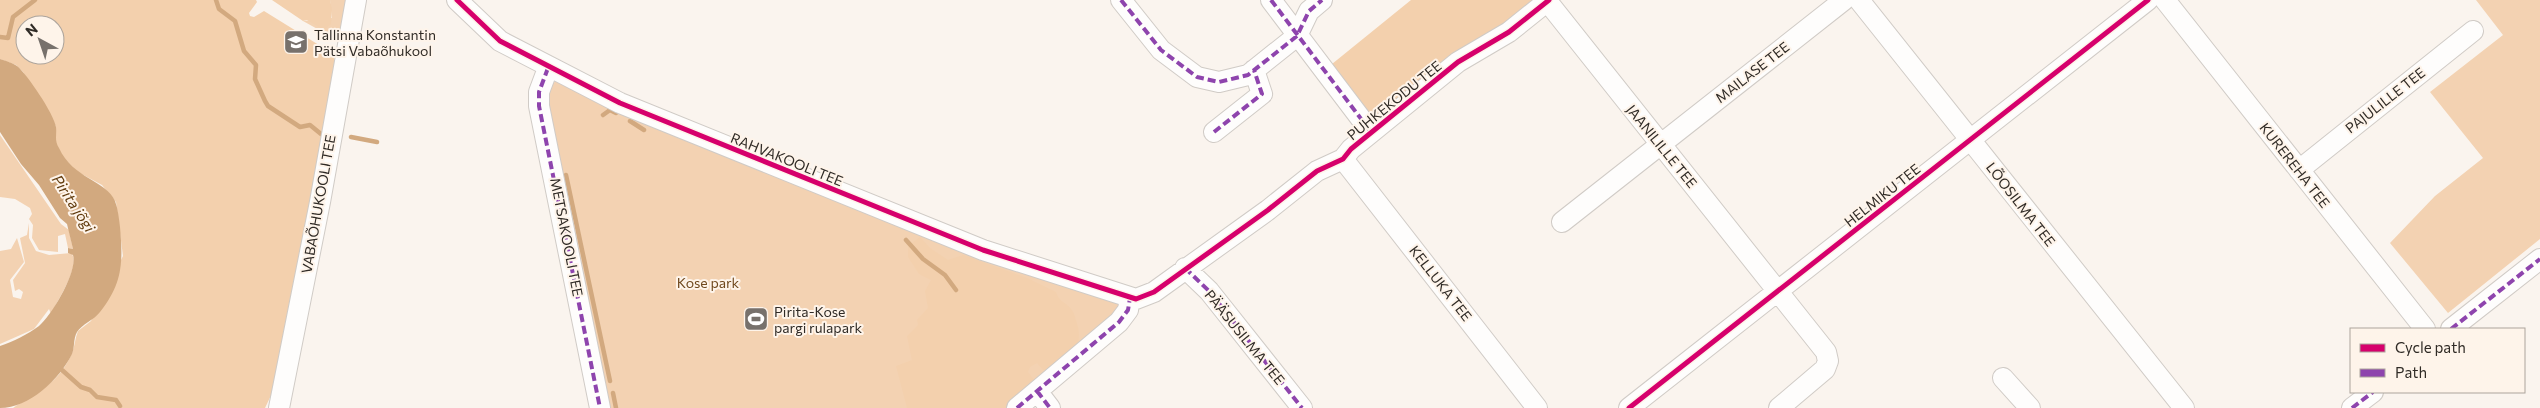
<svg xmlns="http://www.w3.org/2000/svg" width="2540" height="408" viewBox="0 0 2540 408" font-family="Commissioner,sans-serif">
<rect width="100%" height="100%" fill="#faf4ee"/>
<path fill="#f3d2b2" d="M330 0H348L341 31 330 36 303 21 332 18Z
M2476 0H2540V239L2448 313 2390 243 2435 196 2483 158 2430 92 2503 35Z
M558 81 1119 304 1121 308 1012 408H604L544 98 552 83Z
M0 135 61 224 69 230 73 249 68 248 65 234 58 236V252L39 250 32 238 33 225 29 219 32 214 30 208 15 199 0 197Z
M29 223V238L36 251 49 255 71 253C82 264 57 301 51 314L49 309 34 329 0 344V251L11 249 17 238 24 262 10 280 13 297 21 299 23 292 19 289 15 291 13 280 25 263 20 238 27 235Z"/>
<path fill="#f3d0ad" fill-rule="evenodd" d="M0 0H256L257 2 249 13 250 16 254 17 264 11 327 50 334 58 336 64 275 387 265 408H13C39 390 58 385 72 353 75 346 75 338 78 331L91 321 123 256 116 202 102 185 76 171 63 157 54 140 56 127 51 116 23 72 16 65 0 59ZM25 25H55V55H25Z
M272 0H330L332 9 331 24 324 30 307 20 303 21Z
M1411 0H1539L1380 116 1370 114 1332 64Z
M920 237 930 248 948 260 963 255 1027 278 1056 292C1059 302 1066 302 1071 309 1075 314 1076 321 1078 327 1083 353 1066 356 1047 370H1043L1037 363 1030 367 1028 372 1034 380 1033 383 1006 408H907L896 366 912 360 907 336 918 325 917 320 928 308 925 291 931 280 919 274 908 257V246Z"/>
<path fill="#d2a97f" d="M0 59C6 61 13 63 17 66 27 74 54 114 56 127 57 135 54 140 59 148 73 179 106 180 115 201 118 209 119 219 120 227 123 262 123 283 100 312 94 320 82 324 77 332 73 339 75 347 72 354 59 380 29 408 0 408V346C13 342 28 334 39 326 52 315 78 271 73 255L68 253V248L73 249 67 224 60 218 39 185 21 164 0 132Z"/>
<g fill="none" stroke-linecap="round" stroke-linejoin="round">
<path stroke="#d2a97f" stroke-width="4.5" d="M216 0 219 9 235 21 244 51 256 65 255 79 265 101 268 106 300 127 310 125 321 134
M0 37 8 38 13 17 35 0
M603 115 610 110 616 113
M630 121 644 130
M351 137 377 142
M566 175 610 381
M906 240 923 259 945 275 956 290
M62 370 81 387 90 390 97 397 116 400 120 406
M613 393 616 408"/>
<defs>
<path id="minor" d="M457 0 500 41 620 103 983 250 1136 299 1154 292 1268 210 1317 171 1343 159 1351 149 1458 62 1509 32 1549 0
M1121 0 1161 50 1197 77 1219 82 1248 75 1297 36 1309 11 1322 0
M1271 0 1371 132
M1859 0 2184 408
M2165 0 2425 329
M1547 1 1826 352 1828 361 1825 369 1779 408
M548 68 539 92V106L600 408
M1214 132 1262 94 1254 70
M1343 159 1537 408
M2299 170 2473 31
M1562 222 1844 0
M1185 268 1209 291 1302 408
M2451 329 2540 259
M2003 378 2030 408
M1037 391 1050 408
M279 408 320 202 356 0
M1017 408 1119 322 1128 310 1130 298
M1629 408 2148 0
M2352 408 2373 392"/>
</defs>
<use href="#minor" stroke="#d0cbc6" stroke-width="22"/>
<use href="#minor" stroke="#fefdfc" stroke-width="20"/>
<path stroke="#8e44ad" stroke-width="4" stroke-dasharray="8 4" stroke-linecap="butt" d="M1121 0 1161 50 1197 77 1219 82 1248 75 1297 36 1309 11 1322 0
M1271 0 1371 132
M548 68 539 92V106L600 408
M1214 132 1262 94 1254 70
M1185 268 1209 291 1302 408
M2451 329 2540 259
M1037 391 1050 408
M1017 408 1119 322 1128 310 1130 298
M2352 408 2373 392"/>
<defs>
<path id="cycleway" d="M457 0 500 41 620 103 983 250 1136 299 1154 292 1268 210 1317 171 1343 159 1351 149 1458 62 1509 32 1549 0
M1629 408 2148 0"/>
</defs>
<use href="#cycleway" stroke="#fef4ea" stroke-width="8"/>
<use href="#cycleway" stroke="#d6006c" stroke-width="5"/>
</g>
<defs>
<symbol id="school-square" viewBox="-11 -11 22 22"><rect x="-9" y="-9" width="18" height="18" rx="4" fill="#77716c" stroke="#fef4ea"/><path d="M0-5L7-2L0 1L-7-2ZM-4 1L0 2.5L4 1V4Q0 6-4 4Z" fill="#fff"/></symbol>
<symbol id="stadium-square" viewBox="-11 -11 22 22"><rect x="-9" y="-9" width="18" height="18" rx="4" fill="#77716c" stroke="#fef4ea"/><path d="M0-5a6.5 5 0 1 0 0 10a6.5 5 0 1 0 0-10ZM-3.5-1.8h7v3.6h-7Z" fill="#fff"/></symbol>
</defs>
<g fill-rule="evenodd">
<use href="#school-square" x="282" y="28" width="28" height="28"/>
<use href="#stadium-square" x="742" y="305" width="28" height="28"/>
</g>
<g text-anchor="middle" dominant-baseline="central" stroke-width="4" stroke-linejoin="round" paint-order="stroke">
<g font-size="14" fill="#302b26" stroke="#fef4ea" text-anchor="start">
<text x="314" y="34">Tallinna Konstantin<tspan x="314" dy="16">Pätsi Vabaõhukool</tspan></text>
<text x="774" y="311">Pirita-Kose<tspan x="774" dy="16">pargi rulapark</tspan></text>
</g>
<g font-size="14" fill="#302b26" stroke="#fef4ea">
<text transform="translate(1752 72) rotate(-38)">MAILASE TEE</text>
<text transform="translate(1394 100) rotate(-39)">PUHKEKODU TEE</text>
<text transform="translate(2385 100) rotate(-38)">PAJULILLE TEE</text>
<text transform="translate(1662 146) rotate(51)">JAANILILLE TEE</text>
<text transform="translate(787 159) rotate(22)">RAHVAKOOLI TEE</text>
<text transform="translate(2295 165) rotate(52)">KUREREHA TEE</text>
<text transform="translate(1882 195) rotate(-38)">HELMIKU TEE</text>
<text transform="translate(318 204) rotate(-80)">VABAÕHUKOOLI TEE</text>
<text transform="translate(2021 204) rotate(52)">LÕOSILMA TEE</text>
<text transform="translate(567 237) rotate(79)">METSAKOOLI TEE</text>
<text transform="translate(1441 283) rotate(52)">KELLUKA TEE</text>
<text transform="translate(1245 337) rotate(51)">PÄÄSUSILMA TEE</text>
</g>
<g font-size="14" fill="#70491e" stroke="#fef4ea">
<text x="708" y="282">Kose park</text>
</g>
<g font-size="15" font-style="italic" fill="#603a0c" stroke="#fef4ea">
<text transform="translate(74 203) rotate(57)">Pirita jõgi</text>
</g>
</g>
<rect x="2350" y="328" width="175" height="65" fill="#fef4ea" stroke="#aca49c"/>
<rect x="2360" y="344" width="25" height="8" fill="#d6006c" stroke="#aca49c"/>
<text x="2395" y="353" font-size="15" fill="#302b26">Cycle path</text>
<rect x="2360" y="369" width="25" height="8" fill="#8e44ad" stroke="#aca49c"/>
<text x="2395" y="378" font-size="15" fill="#302b26">Path</text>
<g transform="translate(40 40) rotate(320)"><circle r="24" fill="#fef4ea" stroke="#aca49c"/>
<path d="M0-4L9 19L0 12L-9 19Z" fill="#77716c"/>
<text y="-8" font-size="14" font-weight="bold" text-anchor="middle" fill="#302b26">N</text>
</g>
</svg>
